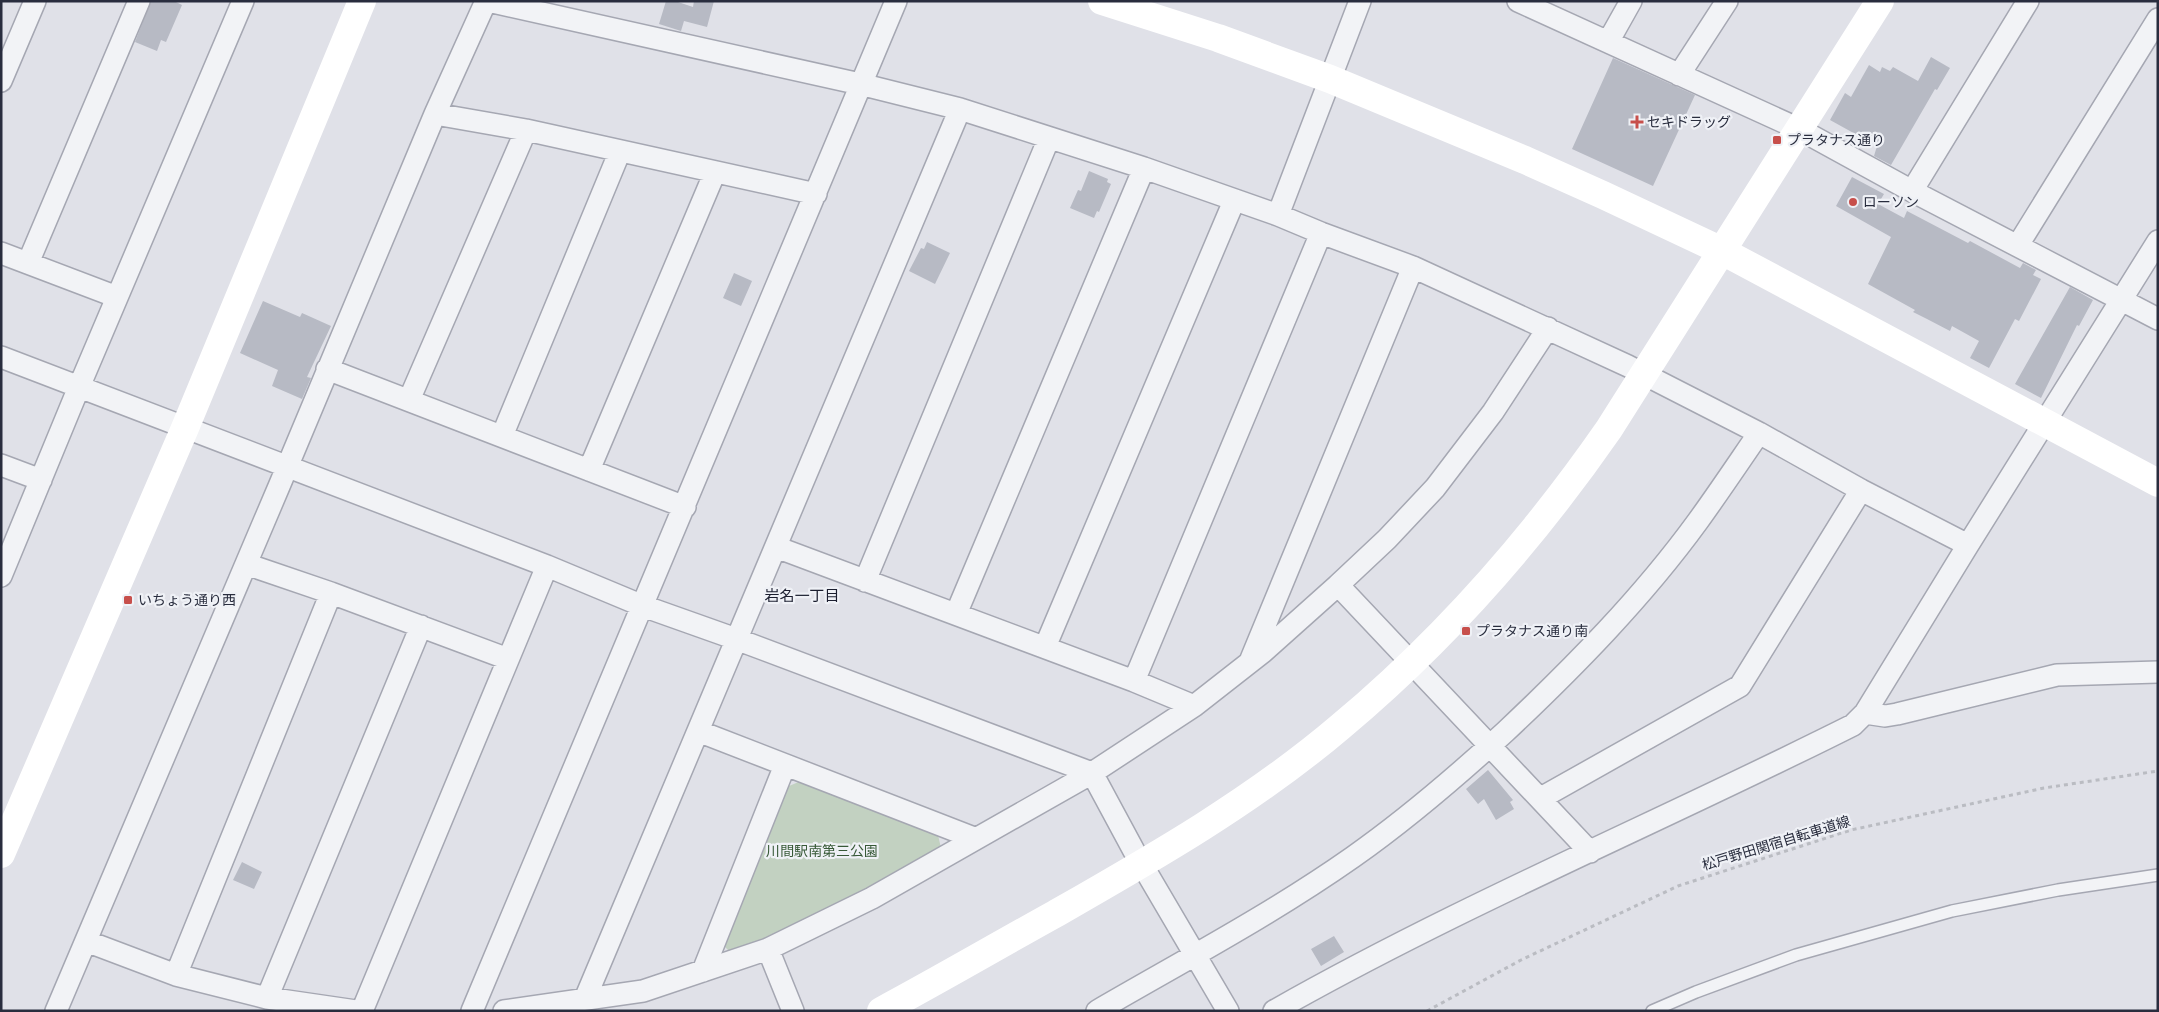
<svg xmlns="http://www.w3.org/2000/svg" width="2159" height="1012" viewBox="0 0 2159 1012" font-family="Jost,'Noto Sans JP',sans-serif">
<rect width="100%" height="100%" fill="#e0e1e8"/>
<path fill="#c2d1c1" d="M801 781 938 835 941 848 852 899 732 954 721 943 789 786Z"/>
<path fill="#b7bac4" d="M151 1H174L182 5 166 42 161 40 157 51 135 42Z
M666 1H675L693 7 694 1H714L707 27 684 21 681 31 659 24Z
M1931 57 1950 68 1937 90 1935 89 1891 165 1874 156 1877 146 1830 120 1845 93 1851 97 1869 65 1880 72 1882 67 1890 71 1893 67 1918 81Z
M1613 58 1695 95 1653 186 1572 149Z
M1089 171 1108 179 1107 182 1111 184 1099 212 1097 211 1094 218 1070 208 1078 190 1081 191Z
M1852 177 1884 194 1878 204 1904 218 1907 211 1968 243 1970 241 2020 268 2023 263 2036 270 2033 275 2041 279 2019 321 2015 319 1989 368 1970 358 1979 341 1952 326 1950 331 1927 319 1913 312 1915 310 1868 284 1891 237 1836 206Z
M927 242 950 253 935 284 909 271 921 248 924 249Z
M734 273 752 281 741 306 723 298Z
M2070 287 2093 300 2079 326 2077 325 2041 398 2015 384Z
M263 301 300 317 302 313 331 326 307 377 311 378 302 399 272 386 278 370 240 353Z
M1488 770 1513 800 1510 802 1514 809 1496 820 1484 799 1478 804 1466 789Z
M242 862 262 872 254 889 233 880Z
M1334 936 1344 952 1321 966 1311 949Z"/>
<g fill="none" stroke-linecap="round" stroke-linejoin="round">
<defs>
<path id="lane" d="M1652 1011 1696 992 1796 955 1952 911 2058 890 2158 875"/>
<path id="street" d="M488 1 860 84 960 109 1144 168 1278 215 1321 233 1413 267 1628 366 1759 433 1861 490 1968 545
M1518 1 1799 129 1912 191 2158 319
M1608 42 1631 1
M1679 75 1727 1
M1 81 35 1
M435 114 526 130 816 194
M1912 191 2028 1
M1278 215 1360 1
M2018 245 2158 19
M1 253 117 297
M28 263 139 1
M1 357 547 566 643 606 736 639 1092 773 1134 851 1228 1011
M327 369 685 507
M409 400 526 130
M502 436 620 151
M1 465 41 480
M589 470 715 172
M776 547 1134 681 1194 706
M246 564 331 593 508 659
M1 576 79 387 243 1
M865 581 1049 138
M1338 585 1590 852
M956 614 1144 168
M1045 647 1234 201
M1251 659 1413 267
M1134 681 1321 233
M1865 713 1885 716 1897 714 2057 675 2158 672
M698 731 974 838
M1541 798 1740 686 1861 490
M86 941 176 975 267 998 356 1011
M768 949 793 1011
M703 971 785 765
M176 975 331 593
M267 998 421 626
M585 999 960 109
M56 1011 280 484 435 114 486 1
M362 1011 547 566
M472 1011 896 1
M504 1011 643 991 768 949 872 898 1092 773 1194 706 1263 652 1338 585 1387 539 1435 488 1493 412 1548 328
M1097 1011C1183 961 1272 914 1353 857 1407 819 1457 776 1505 732 1574 667 1642 598 1698 521 1719 492 1739 462 1759 433
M1274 1011C1461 905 1660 822 1853 725L1865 713 1968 545 2158 241"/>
</defs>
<use href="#lane" stroke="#a5a7b2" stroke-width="14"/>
<use href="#street" stroke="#a5a7b2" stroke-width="24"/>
<path stroke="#babcc2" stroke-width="3" stroke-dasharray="4 4" stroke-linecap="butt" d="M1427 1011 1521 960 1678 886 1851 830 2044 788 2158 771"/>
<use href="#lane" stroke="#f2f3f6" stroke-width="11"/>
<use href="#street" stroke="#f2f3f6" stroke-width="21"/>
<path stroke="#fff" stroke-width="28" d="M1102 1 1218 38 1330 79 1525 160 1603 195 1722 251 2158 483
M1 854 185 428 362 1
M881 1011C939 980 997 946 1055 914 1153 858 1253 801 1340 727 1444 640 1532 540 1609 429L1880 1"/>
</g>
<g fill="#c74f4b" stroke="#eff1f6" stroke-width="2">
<path d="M1634.5 114.5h5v5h5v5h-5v5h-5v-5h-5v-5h5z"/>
<rect x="1772" y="135" width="10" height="10" rx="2.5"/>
<circle cx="1853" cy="202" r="5"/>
<rect x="123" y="595" width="10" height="10" rx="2.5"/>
<rect x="1461" y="626" width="10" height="10" rx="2.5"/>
</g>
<g text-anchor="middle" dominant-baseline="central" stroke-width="4.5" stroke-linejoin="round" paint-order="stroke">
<g font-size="14" fill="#292d3e" stroke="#eff1f6" text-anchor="start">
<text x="1647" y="122">セキドラッグ</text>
<text x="1787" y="140">プラタナス通り</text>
<text x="1863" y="202">ローソン</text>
<text x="138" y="600">いちょう通り西</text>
<text x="1476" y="631">プラタナス通り南</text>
</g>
<g font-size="14" fill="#292d3e" stroke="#eff1f6">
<text transform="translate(1776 843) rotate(-17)">松戸野田関宿自転車道線</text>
</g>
<g font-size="14" fill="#375937" stroke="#eff1f6">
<text x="822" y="851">川間駅南第三公園</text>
</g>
<g font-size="15" fill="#1b1e2f" stroke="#eff1f6">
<text x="802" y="596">岩名一丁目</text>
</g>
</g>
<rect width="2159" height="1012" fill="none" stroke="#292d3e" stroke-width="5"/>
</svg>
